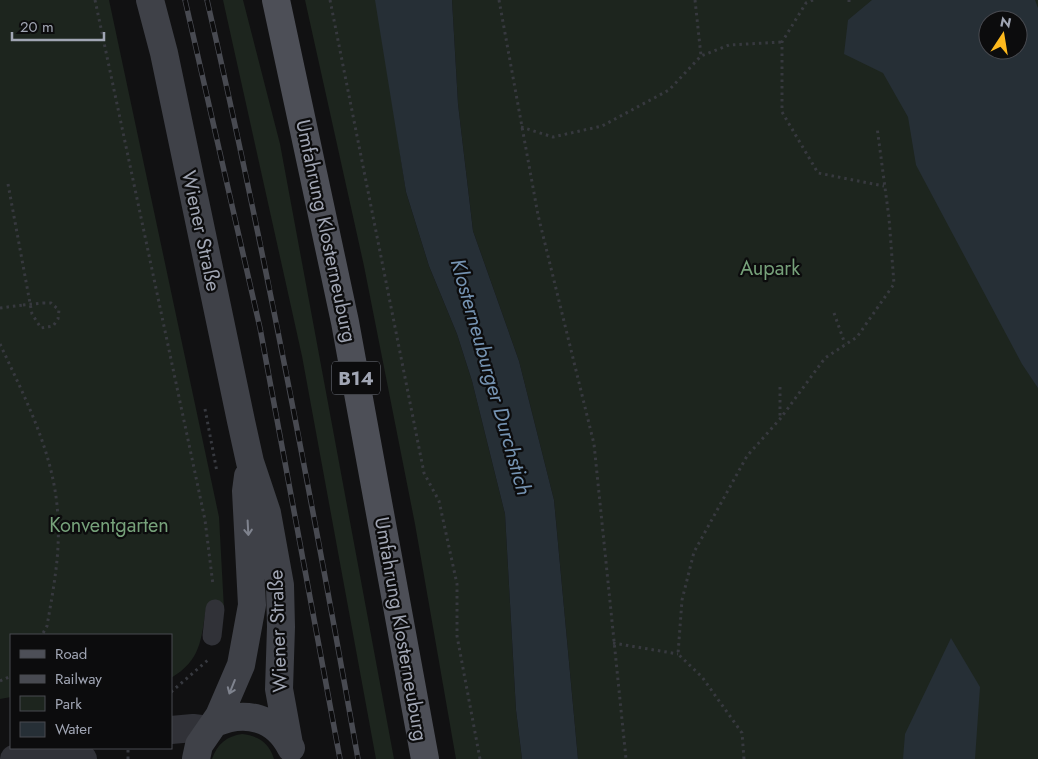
<svg xmlns="http://www.w3.org/2000/svg" width="1038" height="759" viewBox="0 0 1038 759" font-family="Jost,sans-serif">
<rect width="100%" height="100%" fill="#111112"/>
<path fill="#1d251e" fill-rule="evenodd" d="M0 0H109L219 517 224 609 206 608C201 640 201 660 171 678V635H11V697L0 699Z
M223 0H243L280 144 394 759H376L302 356Z
M305 0H377L406 192 429 266 457 334 472 381 505 514 516 710 522 759H456L415 524 364 266Z
M452 0H1038V759H578L554 500 519 361 473 231 458 104ZM988 20H1018V50H988Z
M242 734C259 736 269 743 274 759H212C217 744 227 736 242 734Z"/>
<path fill="#262f36" fill-rule="evenodd" d="M375 0H452L458 104 473 231 519 361 554 500 578 759H522L516 710 505 514 472 381 457 334 429 266 406 192Z
M872 0H1035L1038 8V388L1022 364 916 165 908 117 883 73 844 54 848 20ZM988 20H1018V50H988Z
M951 638 980 687 975 759H903L905 734Z"/>
<g fill="none" stroke-linecap="round" stroke-linejoin="round">
<path stroke="#37393f" stroke-width="3" stroke-dasharray="2.5 4" stroke-linecap="butt" d="M95 0 205 520 213 585
M330 0 424 473 439 501 457 584V636L480 759
M499 0 538 215 594 444 626 759
M695 0 701 56
M813 0 806 3 782 42V112L818 173 884 186
M849 0V2
M521 127 553 137 602 126 669 90 701 56 729 45 782 42
M8 184 32 314 41 328 53 326 58 319 59 310 51 303H43
M0 308 23 305
M834 313 845 344
M0 344C26 400 56 457 58 520 60 556 53 591 47 626L42 635
M780 387V418
M205 409 217 472
M613 643 678 654
M0 681 11 676
M171 692 208 660
M128 759V748
M744 759 742 733 702 677 678 654 682 600 694 552 747 456 780 419 825 358 857 337 894 284 889 218 877 127"/>
<path stroke="#313238" stroke-width="19" d="M212 636 215 609"/>
<path stroke="#313238" stroke-width="28" d="M171 730 193 728 209 730
M14 759 62 755 83 759"/>
<path stroke="#3f4148" stroke-width="28" d="M150 0 164 53 241 421 250 462 267 513 280 585 281 627 279 689 289 744
M215 723C245 710 276 717 291 748
M196 759 199 745 219 716 241 665 252 605 246 491 248 476"/>
<path stroke="#4d4f57" stroke-width="28" d="M276 0 345 322 425 759"/>
<defs>
<path id="rail" d="M185 0 260 328 340 759
M207 0C265 251 313 505 358 759"/>
</defs>
<use href="#rail" stroke="#484a51" stroke-width="5.5"/>
<use href="#rail" stroke="#0c0c0d" stroke-width="4" stroke-dasharray="11" stroke-linecap="butt"/>
<path stroke="#37393f" stroke-width="3" stroke-dasharray="2.5 4" stroke-linecap="butt" d="M23 305 43 303"/>
</g>
<defs><path id="oneway-shaft" d="M-6 0H5M1.5-3L5.5 0L1.5 3" fill="none" stroke-width="1.6" stroke-linecap="round" stroke-linejoin="round" transform="scale(1.25)"/></defs>
<g stroke="#7f838e">
<use href="#oneway-shaft" transform="translate(248 528) rotate(87)"/>
<use href="#oneway-shaft" transform="translate(232 687) rotate(112)"/>
</g>
<g text-anchor="middle" dominant-baseline="central" stroke-width="4.5" stroke-linejoin="round" paint-order="stroke">
<rect fill="#0c0c0d" stroke="#747882" stroke-width="1" x="332" y="361.5" width="48" height="33" rx="4"/>
<g font-size="19" font-weight="bold" fill="#a1a6b4">
<text x="356" y="378">B14</text>
</g>
<g font-size="20" fill="#a1a6b4" stroke="#0c0c0d">
<text transform="translate(201 231) rotate(78)">Wiener Straße</text>
<text transform="translate(326 231) rotate(78)">Umfahrung Klosterneuburg</text>
<text transform="translate(401 629) rotate(80)">Umfahrung Klosterneuburg</text>
<text transform="translate(278 631) rotate(-92)">Wiener Straße</text>
</g>
<g font-size="20" fill="#76a17a" stroke="#0c0c0d">
<text x="770" y="268">Aupark</text>
<text x="109" y="525">Konventgarten</text>
</g>
<g font-size="21" font-style="italic" fill="#7593b2" stroke="#0c0c0d">
<text transform="translate(491 377) rotate(74)">Klosterneuburger Durchstich</text>
</g>
</g>
<rect x="10" y="634" width="162" height="115" fill="#0c0c0d" stroke="#484a50"/>
<rect x="20" y="650" width="25" height="8" fill="#4d4f57" stroke="#484a50"/>
<text x="55" y="659" font-size="15" fill="#a1a6b4">Road</text>
<rect x="20" y="675" width="25" height="8" fill="#484a51" stroke="#484a50"/>
<text x="55" y="684" font-size="15" fill="#a1a6b4">Railway</text>
<rect x="20" y="696" width="25" height="15" fill="#1d251e" stroke="#484a50"/>
<text x="55" y="709" font-size="15" fill="#a1a6b4">Park</text>
<rect x="20" y="722" width="25" height="15" fill="#262f36" stroke="#484a50"/>
<text x="55" y="734" font-size="15" fill="#a1a6b4">Water</text>
<g transform="translate(1003 35) rotate(12)"><circle r="24" fill="#0c0c0d" stroke="#484a50"/>
<path d="M0-4L9 19L0 12L-9 19Z" fill="#feb91d"/>
<text y="-8" font-size="14" font-weight="bold" text-anchor="middle" fill="#a1a6b4">N</text>
</g>
<path d="M12 32v8h92v-8" fill="none" stroke="#a1a6b4" stroke-width="2.5"/>
<text x="20" y="32" font-size="15" fill="#a1a6b4" stroke="#0c0c0d" stroke-width="4" paint-order="stroke">20 m</text>
</svg>
